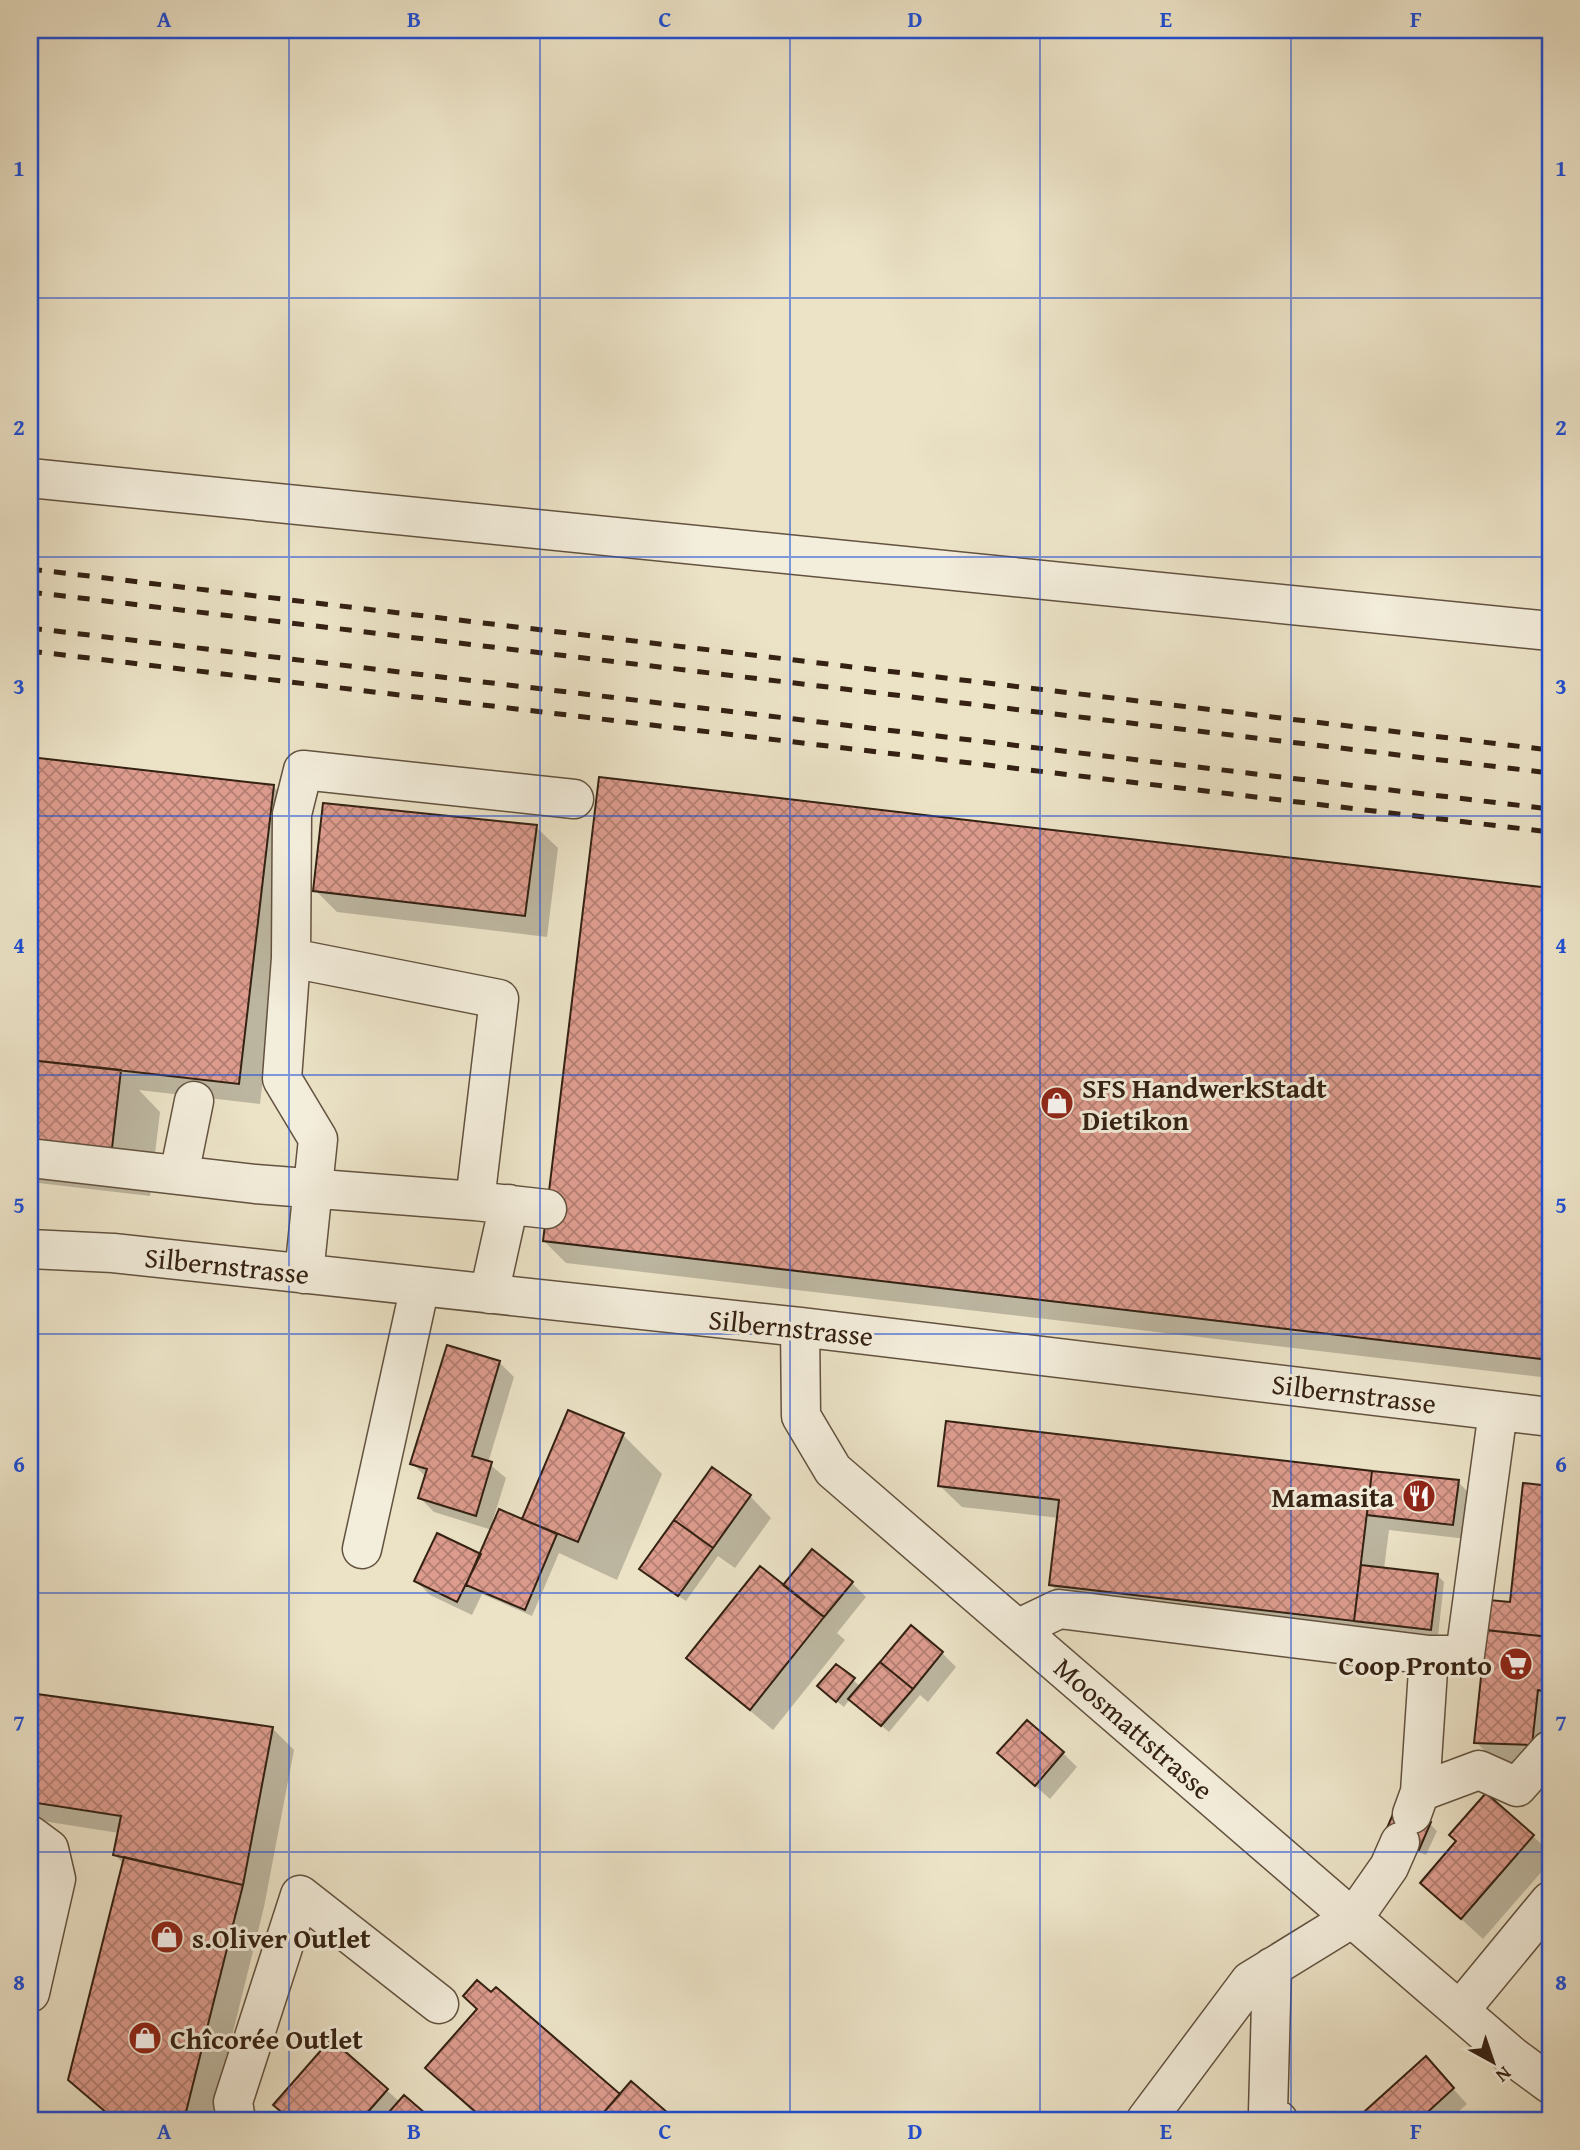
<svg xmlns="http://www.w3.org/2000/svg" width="1580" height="2150" viewBox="0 0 1580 2150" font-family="'Gentium Book Plus',serif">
<defs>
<pattern id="building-cross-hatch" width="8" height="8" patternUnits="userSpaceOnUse" patternTransform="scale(1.75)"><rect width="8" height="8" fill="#dd9c8e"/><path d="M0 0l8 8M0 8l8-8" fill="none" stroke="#b47f73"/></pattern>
</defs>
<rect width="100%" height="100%" fill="#ece3c7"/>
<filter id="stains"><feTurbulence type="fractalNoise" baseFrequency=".00286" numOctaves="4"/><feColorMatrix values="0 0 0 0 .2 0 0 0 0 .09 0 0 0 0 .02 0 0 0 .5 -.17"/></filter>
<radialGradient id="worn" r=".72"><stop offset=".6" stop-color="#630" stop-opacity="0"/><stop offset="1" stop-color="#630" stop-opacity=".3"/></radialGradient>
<path fill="#0003" d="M30 759 273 786 294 808 260 1104 139 1090 160 1112 150 1196 30 1182Z
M600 779 1550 890V1378L566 1263 544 1241Z
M536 827 558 848 547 937 337 912 315 890Z
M499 1362 514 1377 488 1463 506 1478 492 1523 523 1521 623 1435 662 1474 617 1580 559 1553 532 1616 482 1594 472 1615 430 1595 416 1581 481 1556 492 1530 434 1512 420 1498 426 1477 412 1463Z
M947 1423 1458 1482 1472 1496 1467 1539 1389 1530 1384 1569 1437 1575 1444 1582 1438 1636 1377 1629 1375 1642 1072 1606 1050 1584 1059 1518 962 1507 940 1486Z
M1525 1485 1550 1488V1766L1498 1764 1476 1742 1511 1604Z
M750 1496 771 1518 735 1568 718 1556 686 1601 648 1575Z
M852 1583 866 1597 837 1633 845 1640 773 1730 688 1658 784 1587Z
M942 1653 956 1667 928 1702 920 1695 889 1732 850 1699 844 1707 826 1693 853 1680 861 1687Z
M30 1695 272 1728 294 1750 264 1907 211 2120H114L70 2079 124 1864 114 1854 119 1833 30 1819Z
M1063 1753 1077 1767 1050 1799 1014 1767Z
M1397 1809 1430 1824 1437 1831 1426 1855 1393 1841Z
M1533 1836 1550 1853V1862L1483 1939 1422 1883Z
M30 1890 37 1897 30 1927Z
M331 2041 400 2102 404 2097 430 2120H291L275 2105Z
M1425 2058 1467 2104 1449 2120H1357Z
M427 2068 620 2096 631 2084 673 2120H481Z"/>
<path fill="url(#building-cross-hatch)" stroke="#342112" stroke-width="2" d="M30 757 274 785 239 1084 30 1060Z
M599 777 1550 888V1360L543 1241Z
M323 803 537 825 525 916 313 891Z
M30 1060 121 1070 111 1157 30 1148Z
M447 1345 500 1361 472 1456 492 1462 476 1516 418 1498 427 1469 410 1464Z
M568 1410 624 1433 578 1542 522 1519Z
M946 1421 1372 1471 1354 1621 1049 1585 1059 1500 938 1486Z
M712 1467 751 1495 713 1548 674 1520Z
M1372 1471 1459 1480 1453 1525 1367 1515Z
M1523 1483 1550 1486V1637L1486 1630 1489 1600 1510 1602Z
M499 1509 557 1534 525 1610 466 1585Z
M674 1520 713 1548 678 1596 639 1569Z
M437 1533 481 1554 457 1602 414 1581Z
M812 1549 853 1582 824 1617 783 1585Z
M1361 1565 1438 1574 1431 1630 1354 1621Z
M760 1566 824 1617 750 1710 686 1658Z
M911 1625 943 1652 913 1689 880 1662Z
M1486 1630 1550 1637V1693L1538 1690 1532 1745 1474 1743Z
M880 1662 913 1689 881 1726 848 1699Z
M836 1664 855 1678 836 1702 817 1686Z
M30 1693 273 1727 243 1885 113 1855 121 1816 30 1802Z
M1027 1720 1064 1752 1035 1786 997 1753Z
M1486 1793 1534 1835 1461 1919 1420 1883 1456 1841 1449 1835Z
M1396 1807 1431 1822 1419 1850 1384 1835Z
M124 1857 243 1885 184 2120H115L68 2080Z
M477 1980 491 1992 496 1987 620 2094 597 2120H485L425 2068 477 2009 463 1996Z
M331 2039 388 2089 361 2120H291L273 2105Z
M1426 2056 1454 2088 1419 2120H1355Z
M631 2081 676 2120H597Z
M404 2095 433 2120H382Z"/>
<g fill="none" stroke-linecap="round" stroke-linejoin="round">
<defs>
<path id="minor" d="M30 478 1550 631
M291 958 292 814 303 770 574 799
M30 1158 255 1184 475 1201
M179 1175 194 1101
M30 1249 113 1253 800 1327 1550 1417
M304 1274 318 1139 282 1079 291 958 499 999 475 1201 547 1209
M489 1294 509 1204
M800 1327 801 1416 833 1470 1512 2056 1550 2084
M362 1549 420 1286
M1017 1629 1059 1609 1429 1655
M1420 1792 1479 1770 1517 1787 1550 1750
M1412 1814 1420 1792 1429 1655H1465L1498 1411
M30 1835 49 1849 56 1879 30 1993
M1272 1967 1268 2112 1278 2120
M1460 2010 1550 1901
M236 2120 233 2102 300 1895 439 2004
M1146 2120 1250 1981 1354 1917 1389 1867 1400 1842"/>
</defs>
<use href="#minor" stroke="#62523f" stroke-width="41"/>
<use href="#minor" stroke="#f3eddb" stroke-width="38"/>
<path stroke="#342112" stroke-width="5" stroke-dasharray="12 12" stroke-linecap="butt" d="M30 569 1550 750
M30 592 1550 773
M30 628 1550 809
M30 651 1550 832"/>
</g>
<path fill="none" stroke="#1d4ed8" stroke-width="2" stroke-opacity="0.55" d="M289 30V2120M540 30V2120M790 30V2120M1040 30V2120M1291 30V2120M30 298H1550M30 557H1550M30 816H1550M30 1075H1550M30 1334H1550M30 1593H1550M30 1852H1550"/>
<defs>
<symbol id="shop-disc" viewBox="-11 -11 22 22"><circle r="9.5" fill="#8f2418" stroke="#f3eddb"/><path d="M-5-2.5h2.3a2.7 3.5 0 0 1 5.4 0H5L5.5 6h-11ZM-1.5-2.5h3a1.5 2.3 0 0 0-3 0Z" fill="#fff"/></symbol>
<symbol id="restaurant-disc" viewBox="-11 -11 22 22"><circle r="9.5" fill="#8f2418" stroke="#f3eddb"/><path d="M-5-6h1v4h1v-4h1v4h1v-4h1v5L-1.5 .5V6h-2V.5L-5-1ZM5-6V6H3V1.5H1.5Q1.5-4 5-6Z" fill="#fff"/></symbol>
<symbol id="supermarket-disc" viewBox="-11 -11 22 22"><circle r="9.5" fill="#8f2418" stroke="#f3eddb"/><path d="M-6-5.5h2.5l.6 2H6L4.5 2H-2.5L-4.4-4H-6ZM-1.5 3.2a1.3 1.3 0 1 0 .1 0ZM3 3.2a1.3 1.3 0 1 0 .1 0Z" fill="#fff"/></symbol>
</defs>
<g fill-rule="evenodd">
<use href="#shop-disc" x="1038" y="1084" width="38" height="38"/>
<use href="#restaurant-disc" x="1400" y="1477" width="38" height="38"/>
<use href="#supermarket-disc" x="1497" y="1645" width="38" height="38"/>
<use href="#shop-disc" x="148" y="1918" width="38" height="38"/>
<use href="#shop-disc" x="126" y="2019" width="38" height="38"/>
</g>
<g text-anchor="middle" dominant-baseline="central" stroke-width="6" stroke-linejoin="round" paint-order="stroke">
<g font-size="28" font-weight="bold" fill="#342112" stroke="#f3eddb" text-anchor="start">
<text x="1082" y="1087">SFS HandwerkStadt<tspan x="1082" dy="32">Dietikon</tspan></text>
<text x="1394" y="1496" text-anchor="end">Mamasita</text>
<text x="1492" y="1664" text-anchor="end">Coop Pronto</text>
<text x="192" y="1937">s.Oliver Outlet</text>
<text x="170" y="2038">Chîcorée Outlet</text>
</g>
<g font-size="28" fill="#342112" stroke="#f3eddb">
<text transform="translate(227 1265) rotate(6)">Silbernstrasse</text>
<text transform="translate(791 1327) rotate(6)">Silbernstrasse</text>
<text transform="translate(1354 1393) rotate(7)">Silbernstrasse</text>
<text transform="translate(1134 1728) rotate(41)">Moosmattstrasse</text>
</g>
</g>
<rect width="1580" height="2150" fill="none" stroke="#ece3c7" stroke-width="77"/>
<g transform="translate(1493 2062) rotate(140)" stroke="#f3eddb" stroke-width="5" paint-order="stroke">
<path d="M0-5L12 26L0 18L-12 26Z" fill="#342112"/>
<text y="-10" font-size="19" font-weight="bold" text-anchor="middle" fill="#342112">N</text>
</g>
<rect x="38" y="38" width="1504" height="2074" fill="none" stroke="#1d4ed8" stroke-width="2.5"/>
<g font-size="23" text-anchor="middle" font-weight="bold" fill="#1d4ed8">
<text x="164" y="27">A</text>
<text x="414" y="27">B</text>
<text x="665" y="27">C</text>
<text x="915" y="27">D</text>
<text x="1166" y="27">E</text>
<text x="1416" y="27">F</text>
<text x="19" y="176">1</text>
<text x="1561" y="176">1</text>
<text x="19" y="435">2</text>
<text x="1561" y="435">2</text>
<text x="19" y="694">3</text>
<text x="1561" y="694">3</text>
<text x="19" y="953">4</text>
<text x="1561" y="953">4</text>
<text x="19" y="1213">5</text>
<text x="1561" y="1213">5</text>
<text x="19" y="1472">6</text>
<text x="1561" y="1472">6</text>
<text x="19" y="1731">7</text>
<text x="1561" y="1731">7</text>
<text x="19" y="1990">8</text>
<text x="1561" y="1990">8</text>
<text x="164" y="2139">A</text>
<text x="414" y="2139">B</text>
<text x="665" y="2139">C</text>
<text x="915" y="2139">D</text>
<text x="1166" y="2139">E</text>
<text x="1416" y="2139">F</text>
</g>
<rect width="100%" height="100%" filter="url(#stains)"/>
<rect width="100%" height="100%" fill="url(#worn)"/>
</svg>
